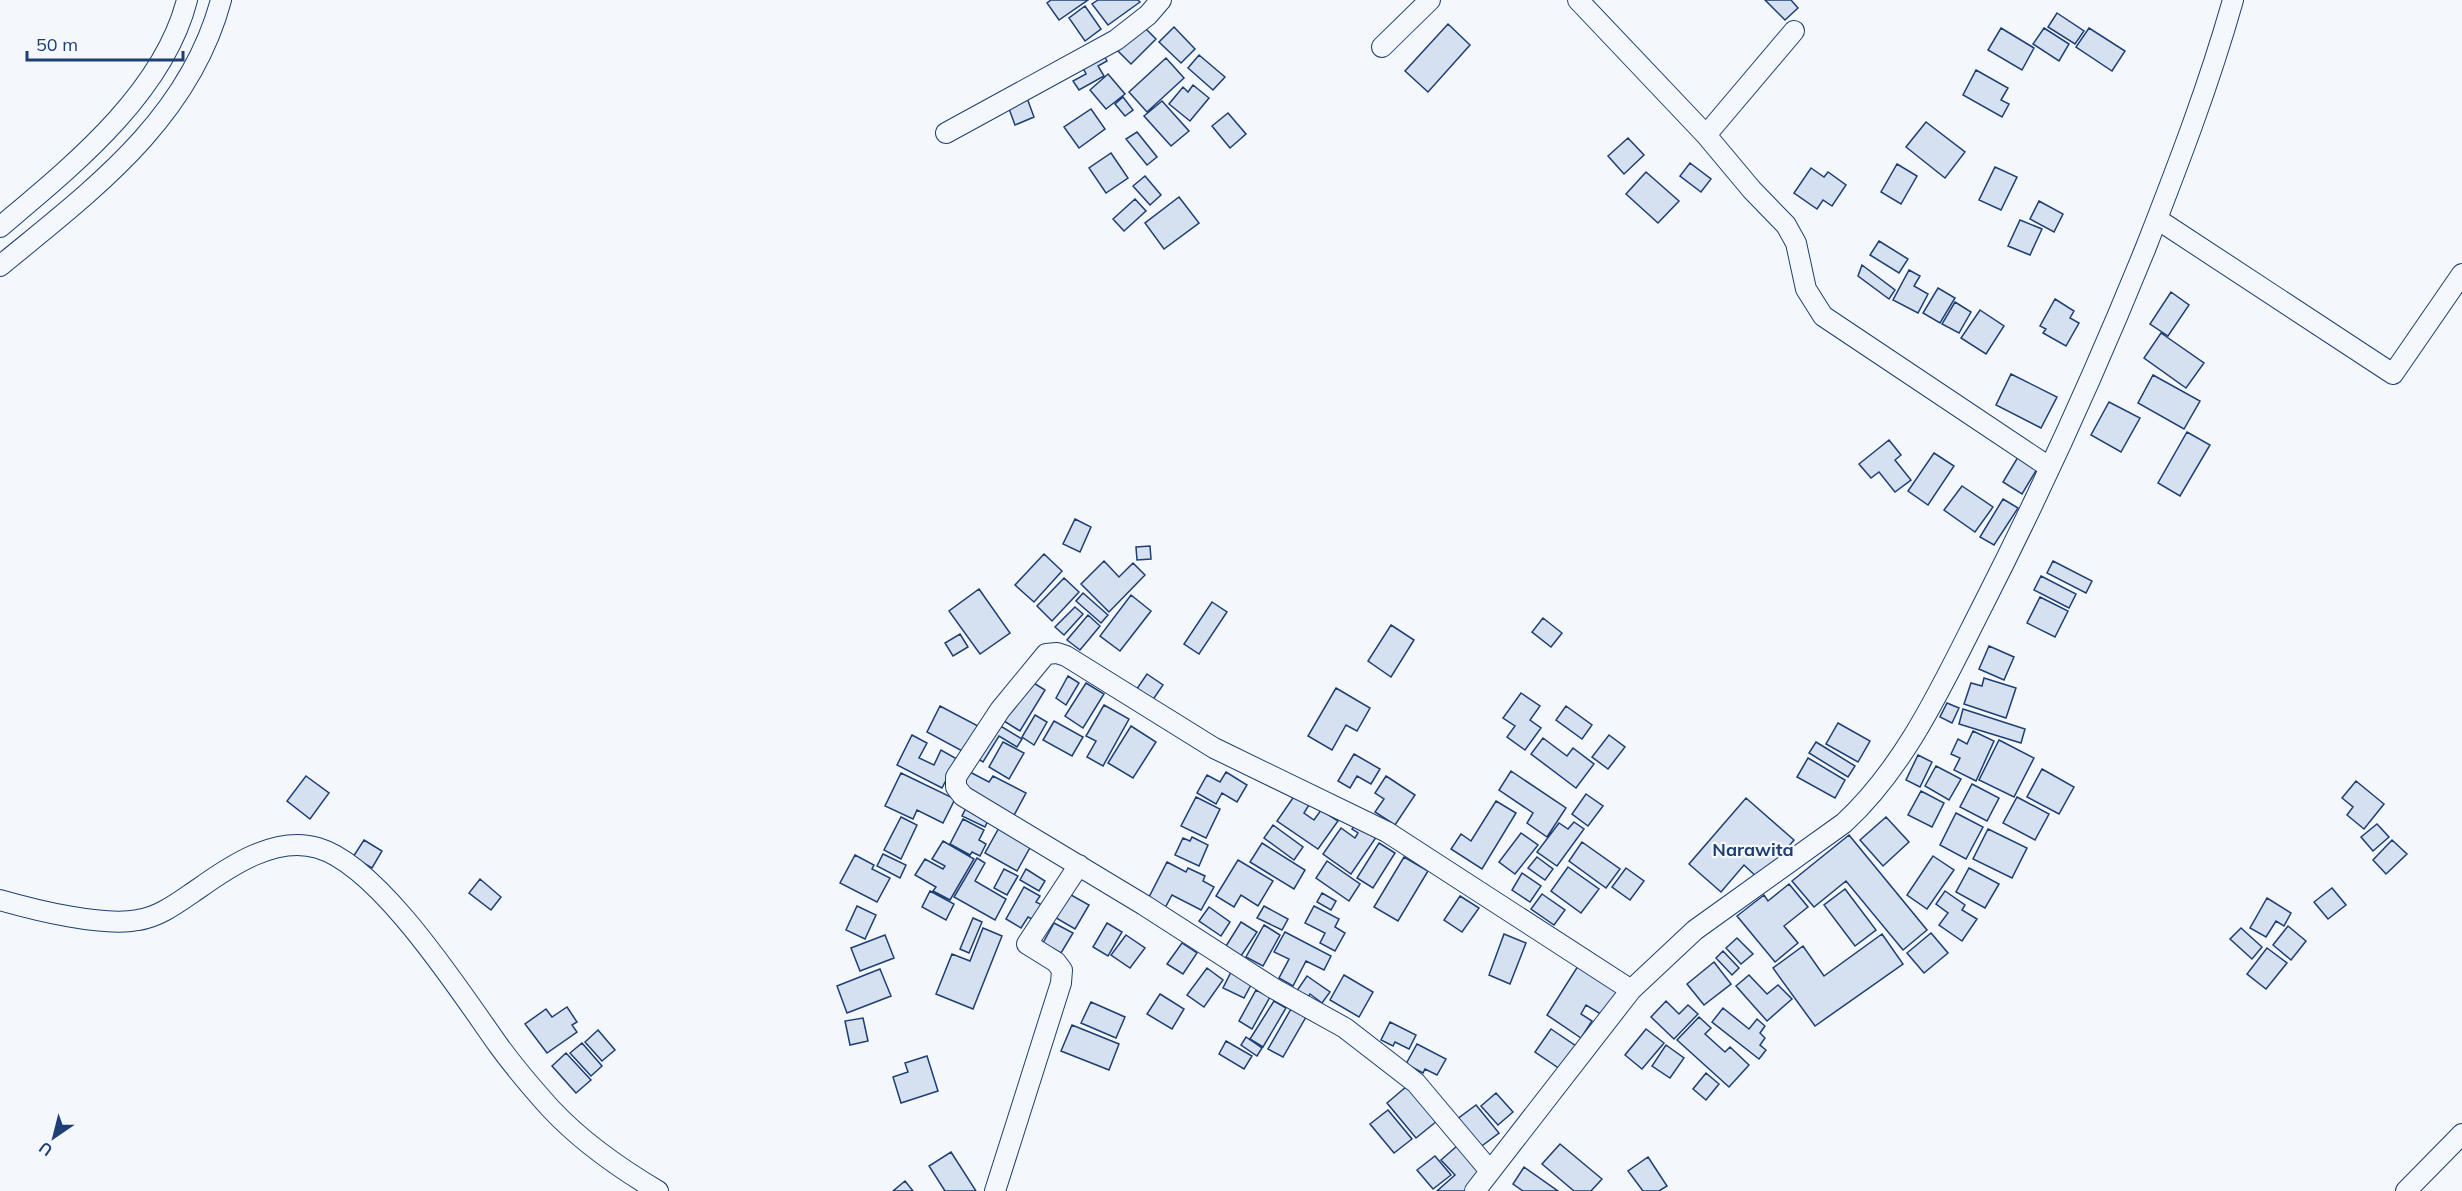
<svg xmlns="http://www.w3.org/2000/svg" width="2462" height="1191" viewBox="0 0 2462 1191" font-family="Mulish,sans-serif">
<rect width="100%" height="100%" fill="#f4f7fb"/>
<path fill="#d5e0f0" stroke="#1d3f73" stroke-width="1.5" d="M1051 0H1088L1059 20 1047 3Z
M1098 0H1138L1140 2 1108 25 1092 4Z
M1765 0H1791L1798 8 1785 20Z
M1085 6 1101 29 1085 41 1069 18Z
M2057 13 2084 31 2075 44 2048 27Z
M1448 24 1470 45 1428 92 1405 71Z
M1143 26 1156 39 1131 64 1114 47Z
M1174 27 1195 49 1181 63 1159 42Z
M2001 28 2034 48 2022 70 1988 50Z
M2044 28 2069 44 2059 61 2033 44Z
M2089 28 2125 51 2112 71 2076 47Z
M1102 52 1107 61 1098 66 1104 76 1079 90 1073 81 1086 74 1081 64Z
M1199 55 1225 77 1213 90 1188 68Z
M1166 58 1184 78 1147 112 1129 92Z
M1976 70 2008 88 2001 100 2009 104 2002 117 1963 95Z
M1108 74 1125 94 1106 109 1090 90Z
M1193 85 1209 98 1190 121 1169 104 1183 87 1188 92Z
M1123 97 1133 110 1125 116 1115 104Z
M1027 98 1034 117 1015 125 1008 106Z
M1162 101 1189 131 1171 146 1144 116Z
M1091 109 1105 129 1079 148 1064 127Z
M1228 113 1246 134 1230 148 1212 126Z
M1926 122 1965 152 1945 178 1906 147Z
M1137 132 1157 157 1147 165 1126 139Z
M1628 138 1644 155 1624 174 1608 156Z
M1111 153 1128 178 1106 193 1089 168Z
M1690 163 1711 179 1701 192 1680 176Z
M1897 164 1917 176 1901 204 1881 192Z
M1995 167 2017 177 2001 210 1979 200Z
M1811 168 1824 177 1828 172 1846 185 1832 206 1823 200 1817 209 1794 193Z
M1646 172 1679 201 1658 223 1626 194Z
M1145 176 1161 195 1150 205 1133 186Z
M1179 197 1199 223 1164 249 1145 223Z
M1135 199 1146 211 1124 231 1113 219Z
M2039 201 2063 214 2054 232 2030 219Z
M2020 220 2042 229 2030 255 2008 246Z
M1879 241 1908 259 1899 273 1870 255Z
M1862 265 1895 290 1889 299 1858 276Z
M1909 270 1920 276 1914 286 1928 294 1918 313 1893 300Z
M1938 288 1955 298 1940 323 1923 313Z
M2171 292 2189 305 2168 336 2150 324Z
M2055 299 2074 311 2070 318 2079 323 2066 346 2043 333 2046 329 2040 326Z
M1955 302 1971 312 1959 333 1942 324Z
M1980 310 2004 326 1986 354 1961 338Z
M2161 333 2204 363 2186 388 2144 358Z
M2011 374 2057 397 2041 428 1996 405Z
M2153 375 2200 401 2184 429 2138 403Z
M2109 402 2140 418 2121 452 2091 435Z
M2187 432 2210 445 2180 496 2158 483Z
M1889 440 1901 455 1895 460 1911 480 1895 492 1879 472 1871 478 1859 464Z
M1934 453 1954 466 1928 505 1908 491Z
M2018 457 2037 469 2022 494 2003 482Z
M1962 486 1993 507 1975 532 1944 510Z
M2003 499 2018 508 1994 545 1980 537Z
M1075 519 1091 527 1080 552 1063 544Z
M1150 546 1151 559 1137 560 1136 547Z
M1044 554 1062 571 1034 602 1015 585Z
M1104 561 1119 577 1133 563 1145 575 1109 612 1081 584Z
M2053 561 2092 581 2086 593 2047 573Z
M2041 576 2076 594 2069 608 2034 590Z
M1064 578 1079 592 1052 621 1037 606Z
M979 589 1010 633 980 654 949 611Z
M1083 593 1108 615 1101 623 1076 601Z
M1131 595 1151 611 1120 651 1100 636Z
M2040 597 2068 611 2055 637 2027 623Z
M1212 602 1227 612 1199 654 1184 644Z
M1075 607 1083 614 1064 635 1055 627Z
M1088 615 1100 626 1080 650 1067 640Z
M1543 618 1562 633 1551 647 1532 632Z
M1391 625 1414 640 1391 677 1368 661Z
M960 634 968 647 953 656 945 643Z
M1989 646 2014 657 2004 680 1979 669Z
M1147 674 1163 685 1150 704 1134 693Z
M1021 675 1045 690 1020 731 996 716Z
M1068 676 1079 683 1066 705 1056 698Z
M1984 678 2016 688 2006 718 1964 704 1971 683 1982 686Z
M1086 683 1104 694 1083 728 1065 716Z
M1336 688 1370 708 1357 731 1346 725 1332 750 1308 736Z
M1521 693 1540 706 1530 720 1541 728 1525 750 1507 737 1515 726 1503 718Z
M1947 703 1959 708 1952 723 1940 717Z
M1104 705 1129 719 1103 766 1087 757 1096 741 1086 736Z
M940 706 978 726 964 752 927 732Z
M1566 706 1592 725 1582 739 1556 720Z
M1963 709 2025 729 2021 743 1959 724Z
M1035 715 1047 722 1034 745 1022 737Z
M989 719 1022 739 1017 747 999 736 983 762 969 753Z
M1054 721 1083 737 1072 756 1043 740Z
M1838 723 1870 741 1858 762 1826 744Z
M1131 726 1156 742 1133 778 1108 763Z
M1973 731 1994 741 1976 781 1954 770 1960 758 1951 754 1958 739 1967 744Z
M912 735 927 743 919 758 934 765 941 750 957 759 942 788 897 765Z
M1609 735 1625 747 1608 769 1592 757Z
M1543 738 1567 756 1573 748 1594 764 1576 788 1531 754Z
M1999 740 2034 758 2014 797 1979 780Z
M1003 742 1024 753 1009 779 989 767Z
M1816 742 1855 766 1848 777 1809 753Z
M1354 754 1380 769 1371 784 1357 776 1350 788 1338 781Z
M1918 755 1932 762 1920 787 1906 780Z
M1808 758 1845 780 1835 798 1797 777Z
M1936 766 1961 779 1949 800 1925 786Z
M2042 769 2074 787 2059 814 2027 797Z
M966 770 989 782 993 776 1026 793 1012 819 956 789Z
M1511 771 1566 808 1547 837 1527 823 1533 813 1499 790Z
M1226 772 1247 785 1237 802 1222 793 1216 804 1197 793 1207 775 1220 782Z
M901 773 955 799 943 823 917 810 913 819 885 806Z
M306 776 329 793 310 819 287 801Z
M1386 776 1415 795 1395 825 1375 812 1384 799 1375 793Z
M2356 781 2384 804 2364 829 2347 815 2353 807 2342 798Z
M1972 784 1999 798 1987 821 1960 807Z
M1921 791 1944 803 1932 827 1908 815Z
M1586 794 1603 806 1588 826 1572 814Z
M1295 795 1309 805 1304 813 1314 820 1321 810 1338 821 1318 849 1277 821Z
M1196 797 1220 809 1206 838 1181 826Z
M2017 797 2049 814 2035 840 2003 823Z
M1746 798 1794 840 1760 880 1744 865 1721 892 1689 864Z
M1496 801 1516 813 1482 869 1451 849 1461 834 1471 841Z
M967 806 990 816 985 827 962 816Z
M1956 813 1983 827 1966 859 1940 845Z
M901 817 917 825 901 859 884 850Z
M1886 817 1909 842 1883 866 1860 840Z
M963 819 984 830 979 840 986 844 980 856 972 852 970 855 950 844Z
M1357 822 1377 836 1351 874 1323 854 1341 828 1355 838 1358 833 1352 829Z
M1574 822 1584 829 1557 866 1537 852 1559 823 1568 829Z
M2377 824 2389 837 2373 851 2361 837Z
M1273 825 1303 847 1294 860 1264 838Z
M1000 826 1032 844 1017 871 985 853Z
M1988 829 2027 848 2012 878 1973 859Z
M1521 833 1538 845 1515 874 1499 862Z
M1849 835 1927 930 1903 950 1846 881 1814 907 1792 881Z
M1192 837 1208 845 1199 866 1175 855 1183 838 1190 841Z
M364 840 382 851 372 868 353 857Z
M2392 840 2407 854 2386 874 2373 860Z
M943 841 974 859 950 900 933 891 936 887 915 875 925 859 943 869 945 866 932 859Z
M1582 842 1620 869 1606 888 1569 861Z
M1262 843 1305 870 1294 889 1250 862Z
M1379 843 1395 853 1373 888 1357 878Z
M883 854 906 865 900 878 877 866Z
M855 855 874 865 872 869 890 878 877 902 840 883Z
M1933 856 1954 870 1927 909 1907 895Z
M1404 857 1428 871 1398 921 1374 907Z
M1537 857 1553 869 1545 880 1528 868Z
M977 858 985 863 975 881 1006 899 995 920 954 897Z
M1238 860 1273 881 1258 906 1241 895 1234 907 1216 896Z
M1327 861 1360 884 1349 901 1316 878Z
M1167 862 1186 872 1188 868 1205 876 1203 881 1214 887 1201 910 1172 895 1165 908 1148 899Z
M1568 867 1599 889 1581 913 1551 891Z
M1626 868 1644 881 1630 900 1612 887Z
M1969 868 1999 884 1985 908 1956 892Z
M1004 869 1018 876 1007 895 994 888Z
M1026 869 1045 881 1039 891 1020 880Z
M1522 873 1541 886 1530 902 1512 890Z
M480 879 501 897 491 910 469 893Z
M1789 884 1808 907 1784 926 1798 943 1775 962 1737 916 1764 895 1768 901Z
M1024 887 1040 896 1036 902 1042 905 1034 920 1028 917 1021 928 1006 919Z
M2332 888 2346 905 2328 919 2314 902Z
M1845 889 1876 930 1855 946 1824 905Z
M930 891 954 904 946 920 922 907Z
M1064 891 1089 905 1075 929 1051 915Z
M1945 891 1965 905 1962 910 1977 919 1962 941 1939 925 1948 913 1936 904Z
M1322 893 1336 901 1331 910 1317 902Z
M1542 894 1565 910 1554 925 1531 909Z
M1460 896 1479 908 1462 932 1444 920Z
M2267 898 2291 913 2284 926 2276 921 2266 937 2250 928Z
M857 906 876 915 865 939 846 930Z
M1264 906 1288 919 1282 930 1257 918Z
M1314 906 1339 919 1335 927 1345 933 1335 951 1320 943 1325 933 1305 923Z
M1209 907 1230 922 1221 936 1199 921Z
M973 918 982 922 969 953 960 949Z
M1241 922 1257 932 1241 956 1226 946Z
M1054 923 1073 933 1061 953 1043 943Z
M1107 923 1122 932 1108 956 1093 947Z
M1264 925 1280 935 1263 966 1246 957Z
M2288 926 2306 941 2291 960 2273 945Z
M983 928 1002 936 973 1009 936 994 952 954 970 961Z
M2241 928 2262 947 2252 959 2230 939Z
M1285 932 1331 956 1324 970 1306 961 1293 986 1279 978 1289 959 1274 952Z
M1931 933 1948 953 1924 973 1907 953Z
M1504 934 1526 943 1510 984 1489 975Z
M1882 934 1903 964 1815 1026 1773 968 1803 946 1824 976Z
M885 935 894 958 860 971 851 948Z
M1126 935 1145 948 1130 968 1111 955Z
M1737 938 1753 954 1741 964 1726 948Z
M1182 943 1197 953 1183 974 1167 964Z
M2267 948 2287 963 2266 989 2247 974Z
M1723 951 1739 968 1732 975 1716 958Z
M1714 962 1731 984 1704 1005 1687 984Z
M1578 966 1619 993 1604 1016 1586 1005 1581 1014 1592 1021 1581 1038 1547 1015Z
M1207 968 1223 980 1204 1007 1187 995Z
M880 969 891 996 847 1013 837 986Z
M1231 972 1252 983 1244 998 1223 988Z
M1344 975 1373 992 1359 1017 1330 1000Z
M1749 975 1767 994 1778 985 1792 999 1767 1021 1736 986Z
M1307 976 1330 992 1322 1003 1310 994 1305 1002 1294 995Z
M1256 990 1270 997 1252 1029 1239 1021Z
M1160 994 1184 1009 1172 1029 1147 1014Z
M1274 1001 1286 1008 1263 1047 1250 1039Z
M1666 1001 1679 1014 1688 1005 1698 1014 1674 1039 1651 1017Z
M1091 1002 1125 1017 1116 1038 1081 1023Z
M567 1007 577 1022 572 1025 577 1032 547 1053 525 1024 546 1009 552 1017Z
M1723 1008 1749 1029 1757 1019 1765 1026 1760 1033 1765 1038 1760 1045 1766 1050 1759 1059 1712 1022Z
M1291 1009 1306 1017 1283 1057 1268 1049Z
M1699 1017 1711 1028 1705 1034 1725 1052 1730 1047 1749 1065 1729 1087 1677 1040Z
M863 1018 868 1041 850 1045 845 1021Z
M1390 1022 1416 1035 1409 1049 1395 1042 1393 1046 1381 1040Z
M1072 1025 1119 1044 1109 1070 1061 1051Z
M1551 1029 1576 1046 1560 1069 1535 1052Z
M1646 1029 1664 1043 1642 1069 1625 1055Z
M598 1030 615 1050 602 1061 585 1042Z
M1246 1037 1262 1048 1257 1056 1241 1045Z
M1226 1041 1252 1056 1244 1069 1219 1054Z
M582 1043 602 1066 591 1076 570 1053Z
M1417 1044 1446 1059 1437 1075 1425 1069 1423 1073 1406 1064Z
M1666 1045 1684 1058 1670 1078 1652 1066Z
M566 1053 591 1080 576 1093 552 1066Z
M927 1056 938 1091 901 1103 893 1077 908 1072 905 1063Z
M1706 1073 1719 1084 1706 1100 1693 1089Z
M1407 1086 1437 1121 1416 1138 1387 1103Z
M1496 1093 1513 1112 1498 1125 1481 1106Z
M1476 1105 1499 1133 1479 1148 1456 1120Z
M1388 1110 1412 1139 1394 1153 1370 1124Z
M1560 1144 1602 1179 1591 1191H1574L1542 1164Z
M1457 1146 1485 1177 1469 1191H1437L1455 1175 1441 1160Z
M951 1152 976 1191H945L929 1166Z
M1435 1156 1451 1175 1433 1189 1417 1170Z
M1648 1157 1667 1186 1659 1191H1643L1628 1171Z
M1524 1167 1558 1191H1523L1513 1184Z
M905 1181 913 1191H893Z"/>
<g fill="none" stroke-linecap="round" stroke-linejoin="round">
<defs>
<path id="minor" d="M1578 0 1706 135 1752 190 1786 225 1796 243 1806 289 1823 316 2049 467
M1382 47 1430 0
M946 133 1116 40 1148 15 1161 0
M1706 135 1794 31
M2157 219 2393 374 2462 274
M0 227C71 167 163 94 187 0
M0 266C91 191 189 120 221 0
M0 900C35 910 103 927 138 920 160 917 180 901 198 889 230 866 276 835 318 848 380 866 461 993 499 1046 515 1068 533 1089 551 1109 582 1142 619 1168 658 1191
M1490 1171 1416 1083 1345 1028 1273 988 1144 905 963 796 956 787V777L1000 710 1046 654 1057 653 1066 656 1214 748 1387 832 1631 990
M995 1191 1061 983 1062 970 1056 962 1027 944 1079 865
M1475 1191 1631 990 1695 930 1844 823C1908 764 1945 679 1984 603 2043 487 2097 368 2146 247 2178 165 2209 85 2233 0
M2406 1191 2462 1134"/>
</defs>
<use href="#minor" stroke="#1d3f73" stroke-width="22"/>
<use href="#minor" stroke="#f4f7fb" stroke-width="20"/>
</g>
<g text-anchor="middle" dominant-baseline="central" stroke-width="4.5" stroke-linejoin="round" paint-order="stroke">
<g font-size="18" font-weight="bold" fill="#1d3f73" stroke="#f4f7fb">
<text x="1753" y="849">Narawita</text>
</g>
</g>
<g transform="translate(54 1137) rotate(215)" stroke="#f4f7fb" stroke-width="4.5" paint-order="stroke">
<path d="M0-4.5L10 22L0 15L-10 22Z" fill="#1d3f73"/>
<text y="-9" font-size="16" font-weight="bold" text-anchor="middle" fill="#1d3f73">U</text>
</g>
<path d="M27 51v9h156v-9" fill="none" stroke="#1d3f73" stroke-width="3"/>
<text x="36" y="51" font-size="18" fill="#1d3f73" stroke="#f4f7fb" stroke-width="4.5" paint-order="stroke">50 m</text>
</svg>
